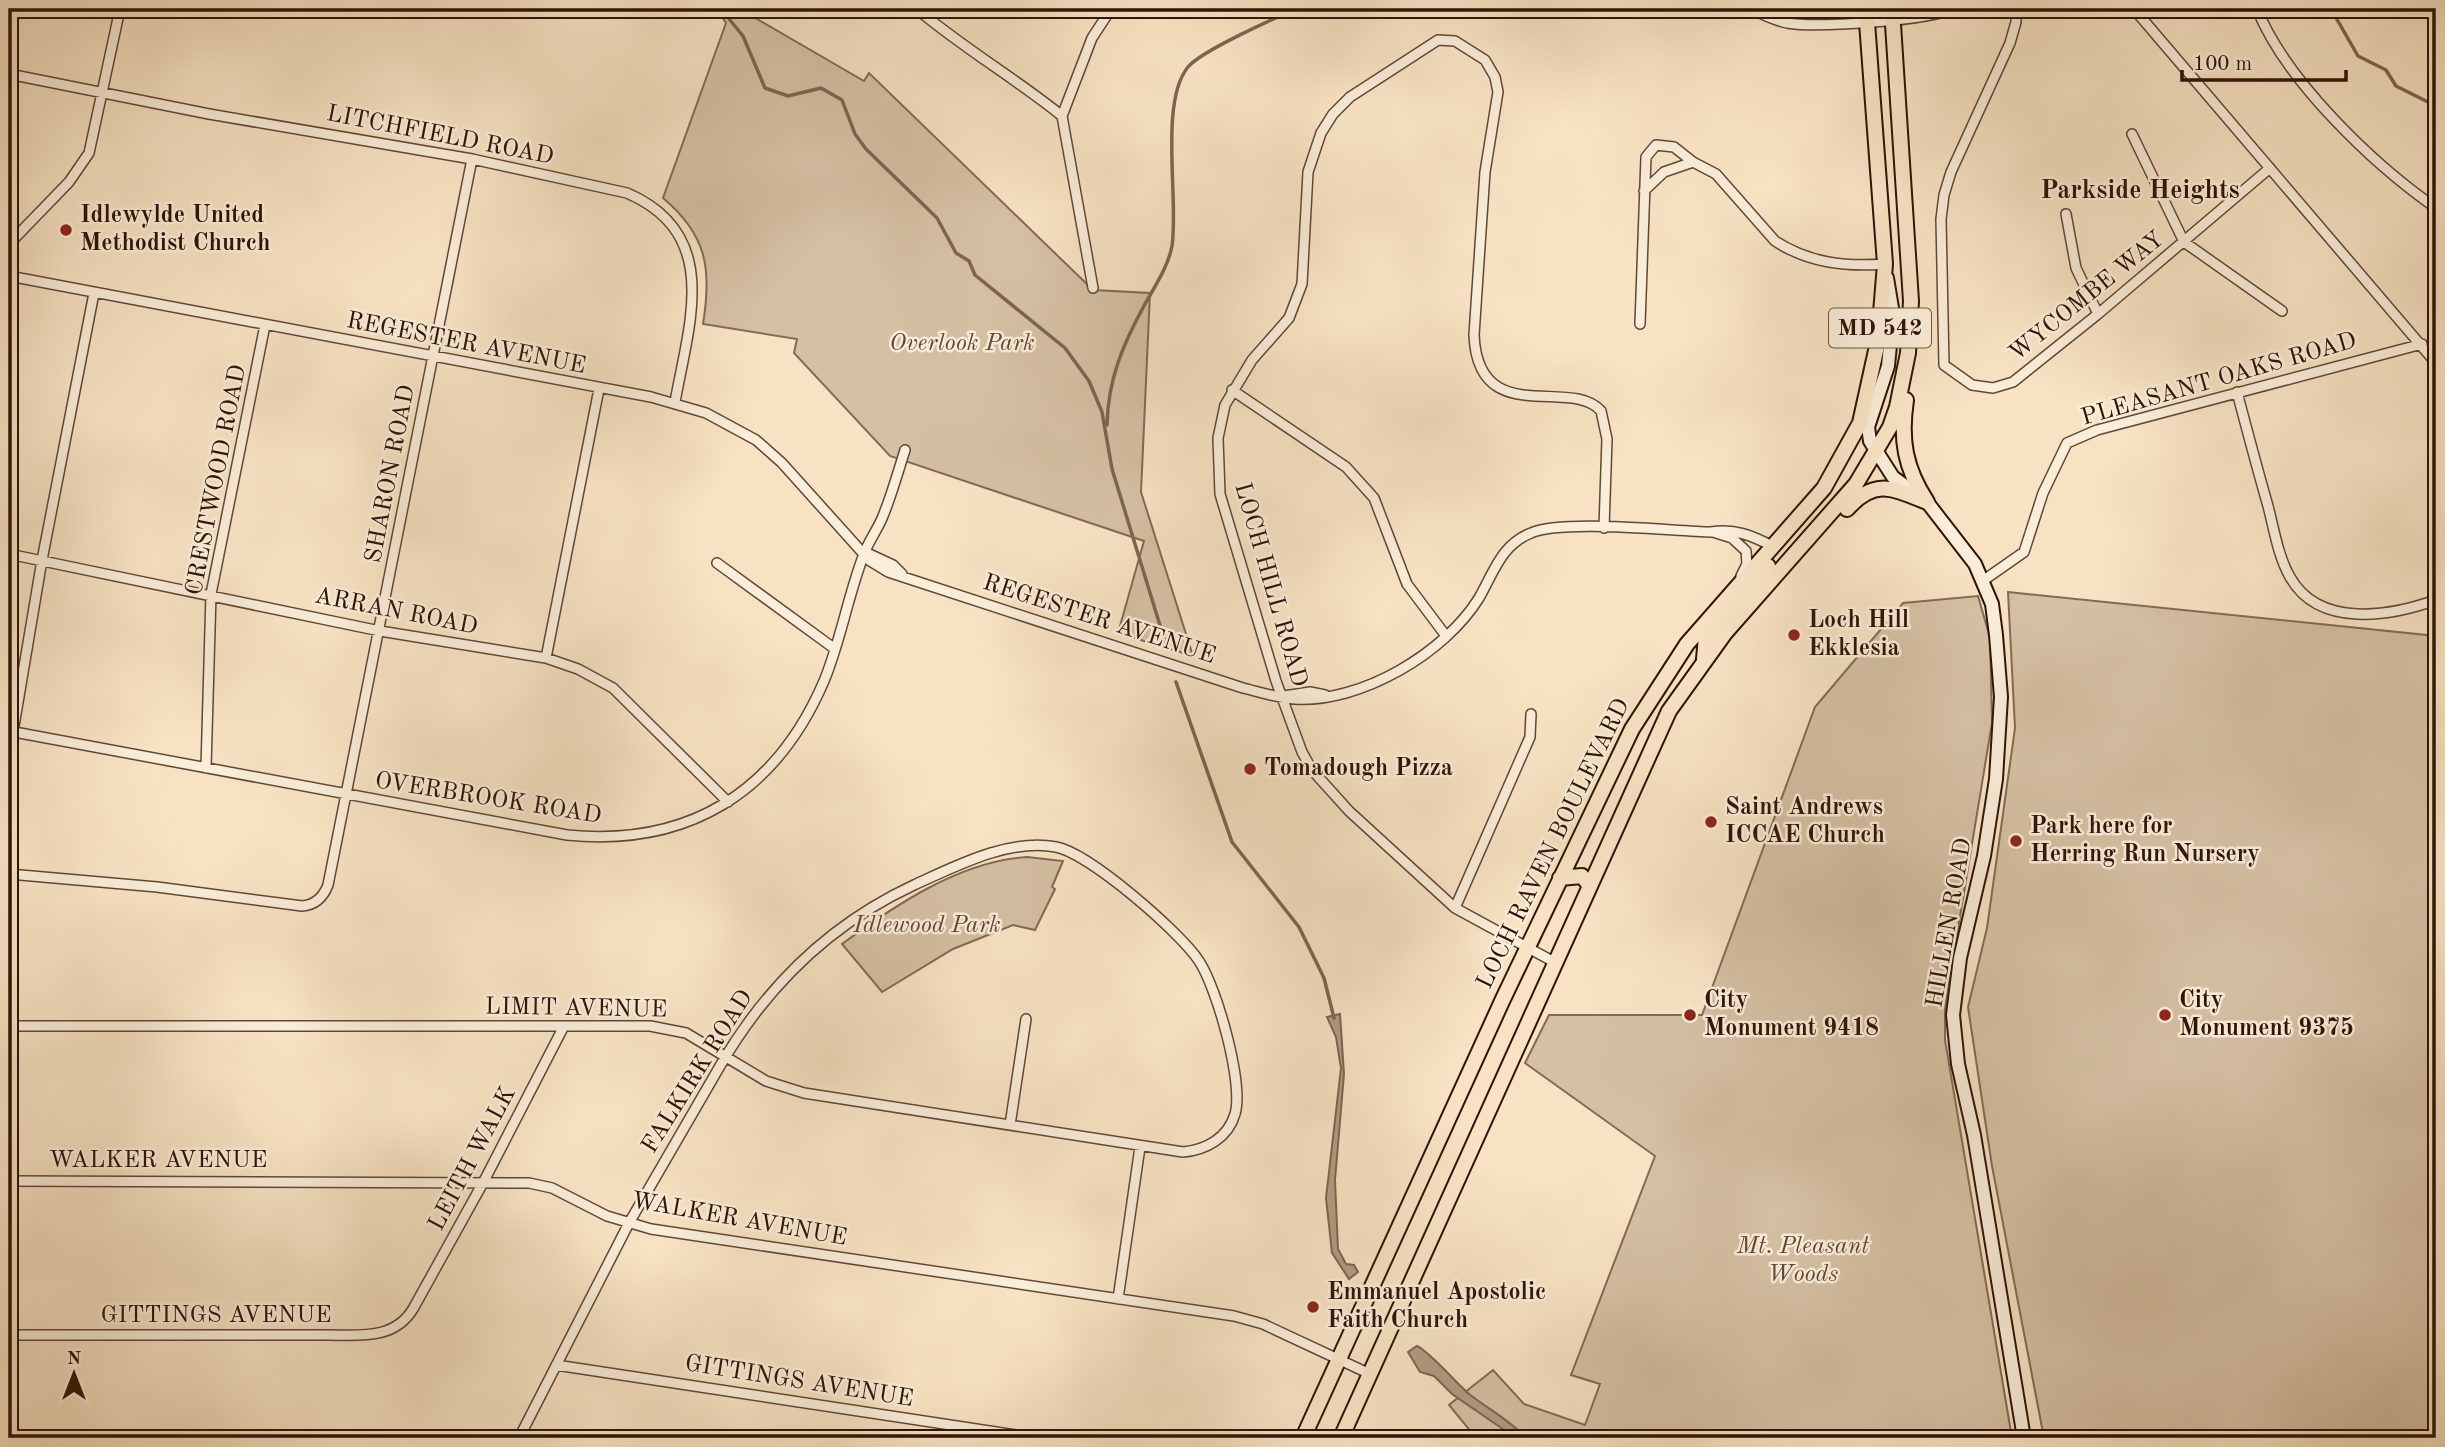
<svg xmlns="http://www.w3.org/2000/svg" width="2445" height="1447" viewBox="0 0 2445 1447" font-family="'Old Standard TT',serif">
<rect width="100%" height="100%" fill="#f7e3c4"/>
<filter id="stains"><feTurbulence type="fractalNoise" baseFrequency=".00286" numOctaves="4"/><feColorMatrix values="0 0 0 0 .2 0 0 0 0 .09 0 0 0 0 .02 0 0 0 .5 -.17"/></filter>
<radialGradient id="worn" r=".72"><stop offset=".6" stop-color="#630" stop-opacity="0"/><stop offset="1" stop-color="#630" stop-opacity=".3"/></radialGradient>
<path fill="#d5c0a4" stroke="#826a55" stroke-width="2" d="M717 9H749L757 19 864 81 869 73 1093 290 1150 293 1141 492 1193 656 1118 633 1144 541 890 456 794 353 797 339 703 324C712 269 707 235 663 198L726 23Z
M2008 592 2436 636V1438H2044L1992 1166 1968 1007 1987 928 2015 728Z
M1978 596 1990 638 1992 723 1951 971 1945 1009V1040L2012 1438H1476L1449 1405 1493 1370 1524 1404 1585 1425 1600 1384 1571 1375 1655 1156 1525 1063 1549 1015H1702L1815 707 1903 603Z
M1027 857 1063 861 1052 887 1055 889 1035 930 1013 925 953 949 882 992 842 944C894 906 960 861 1027 857Z"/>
<path fill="#b39c83" stroke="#7e6551" stroke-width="2" d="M1340 1014 1344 1074 1335 1180 1338 1249 1346 1264 1354 1265 1358 1272 1349 1279 1332 1253 1326 1198 1341 1068 1336 1037 1327 1017Z
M1417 1346C1430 1352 1455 1382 1469 1394 1488 1409 1510 1420 1526 1438H1516L1452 1394 1434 1376 1420 1372 1408 1352Z"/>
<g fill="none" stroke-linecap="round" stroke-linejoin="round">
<path stroke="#7e6551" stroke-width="3.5" d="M721 9 743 36 765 88 788 96 821 88 842 100 855 134 866 149 937 218 956 253 969 261 975 275 1065 348 1089 381 1102 412 1112 469 1166 645
M2331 9 2358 56 2386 70 2396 86 2436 106
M1107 425C1108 379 1123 344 1145 304 1155 286 1168 267 1172 246 1179 201 1159 102 1188 67 1201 51 1275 18 1296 9
M1176 682 1232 842 1299 927 1324 978 1334 1018"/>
<defs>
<path id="street" d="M917 9C963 48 1015 78 1062 116
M1752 9C1763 15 1774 20 1787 23 1817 28 1925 21 1952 9
M2016 9V22L2010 43 1951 172 1944 195 1941 219 1944 365 1972 385 1993 388 2013 382 2098 314 2270 168
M2134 9 2436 363
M2257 9C2286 81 2373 164 2436 208
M9 74 209 114 472 159 627 193C722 234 689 323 675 402
M2132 134 2184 242 2282 311
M1644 191 1664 172 1693 162
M2066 214 2076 268 2098 314
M9 244 69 182 89 153 120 9
M9 276 651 397 706 413 756 440 782 463 870 561 888 572 1243 688C1259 692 1278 698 1295 699 1361 703 1445 653 1479 598 1494 572 1501 545 1531 533 1563 519 1670 531 1711 532 1735 528 1753 536 1774 547
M1093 288 1062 116 1092 38 1111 9
M1640 324 1646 157 1656 145 1674 147 1693 162 1716 174 1775 241C1809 263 1845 267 1885 264
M1232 390 1346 467 1374 498 1407 584 1446 636
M2237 392C2247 430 2257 468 2268 506 2274 529 2278 556 2290 577 2319 629 2391 616 2436 600
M1713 532 1732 538 1746 551 1747 564 1741 576
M865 552 893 565 902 574
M9 554 380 631 546 658 578 669 613 688 728 802
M717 563 835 649
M1984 580 2024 552 2043 493 2067 443 2097 430 2422 344
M546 658 599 389
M1284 696 1310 692 1325 695
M9 731 567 835C688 847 776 793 824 681 841 640 848 595 864 554 869 540 878 529 883 516 892 494 898 472 905 450
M13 732 42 560 94 293
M206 768 211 594 265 325
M9 874 157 887 302 906C315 905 323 898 328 885L472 159
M1455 908 1530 737 1531 714
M1556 963 1455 908 1349 811 1312 770 1302 752 1276 681 1220 494 1218 438 1225 405 1252 360 1289 318 1302 284 1308 172 1321 133 1333 114 1350 97 1438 40 1455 41 1485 60 1495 77 1498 92 1485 172 1474 335C1478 430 1571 376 1601 411L1607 439 1604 528
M9 1026H650L686 1033 766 1081 804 1093 1183 1152C1206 1150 1228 1138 1235 1114 1244 1084 1217 988 1199 961 1180 932 1089 853 1056 847 1009 838 956 866 914 885 830 924 766 987 720 1066L629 1223 519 1438
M1010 1125 1026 1019
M9 1181 529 1183 552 1188 607 1216 651 1229 1234 1316 1263 1324 1370 1374
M1118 1299 1140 1147
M9 1335H328C360 1335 394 1340 413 1309L484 1181 564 1026
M556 1365 1036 1438"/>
<path id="secondary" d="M1887 278 1893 314 1888 366 1868 427 1870 441 1893 477 1927 502 1975 564 1992 604 1996 635 2001 697 1996 779 1984 856 1960 958 1953 1015 1958 1064 1974 1135 2024 1438"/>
<path id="primary" d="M1906 400C1900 440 1905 468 1927 502
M1847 509C1875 478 1892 488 1927 502
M1704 659 1706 636 1768 566
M1560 878 1582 876 1590 886
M1303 1438 1503 999 1632 729 1687 644 1824 488 1860 423 1879 337 1885 264 1866 9
M1341 1438 1669 711 1725 633 1856 484 1890 427 1897 407 1908 353 1911 301 1892 9"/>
</defs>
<use href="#street" stroke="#614736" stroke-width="12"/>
<use href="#secondary" stroke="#2f1306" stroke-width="16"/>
<use href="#primary" stroke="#2f1306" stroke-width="18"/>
<use href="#street" stroke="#faedd9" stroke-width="9"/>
<use href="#secondary" stroke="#faedd9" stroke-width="12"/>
<use href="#primary" stroke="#f7e3c4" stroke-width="14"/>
</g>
<g fill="#8f2418" stroke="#faedd9" stroke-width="2.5">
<circle cx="66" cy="230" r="7"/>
<circle cx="1794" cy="635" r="7"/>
<circle cx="1250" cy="769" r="7"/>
<circle cx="1711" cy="822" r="7"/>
<circle cx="2016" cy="841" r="7"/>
<circle cx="1690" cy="1015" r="7"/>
<circle cx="2165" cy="1015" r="7"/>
<circle cx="1313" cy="1307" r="7"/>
</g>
<g text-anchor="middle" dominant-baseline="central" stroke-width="5" stroke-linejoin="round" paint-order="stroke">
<rect fill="#faedd9" stroke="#6c5445" stroke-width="2" x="1829" y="308.5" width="102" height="39" rx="5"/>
<g font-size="23" font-weight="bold" fill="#2f1306">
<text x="1880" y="328">MD 542</text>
</g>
<g font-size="24" fill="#2f1306" stroke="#faedd9">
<text transform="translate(440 136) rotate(11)">LITCHFIELD ROAD</text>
<text transform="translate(2087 297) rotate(-39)">WYCOMBE WAY</text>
<text transform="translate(466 344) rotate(11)">REGESTER AVENUE</text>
<text transform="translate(2219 380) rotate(-16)">PLEASANT OAKS ROAD</text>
<text transform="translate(391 474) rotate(-79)">SHARON ROAD</text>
<text transform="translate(217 480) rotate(-79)">CRESTWOOD ROAD</text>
<text transform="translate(1270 585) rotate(74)">LOCH HILL ROAD</text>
<text transform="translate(396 612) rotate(11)">ARRAN ROAD</text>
<text transform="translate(1099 620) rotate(18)">REGESTER AVENUE</text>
<text transform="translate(488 799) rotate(9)">OVERBROOK ROAD</text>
<text transform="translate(1554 844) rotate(-64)">LOCH RAVEN BOULEVARD</text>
<text transform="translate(1950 923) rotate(-80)">HILLEN ROAD</text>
<text transform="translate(576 1009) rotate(1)">LIMIT AVENUE</text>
<text transform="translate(698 1072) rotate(-58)">FALKIRK ROAD</text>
<text transform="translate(473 1159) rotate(-62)">LEITH WALK</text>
<text x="158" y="1161">WALKER AVENUE</text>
<text transform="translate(739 1220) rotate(10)">WALKER AVENUE</text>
<text x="216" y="1316">GITTINGS AVENUE</text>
<text transform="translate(799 1382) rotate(9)">GITTINGS AVENUE</text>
</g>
<g font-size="24" font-weight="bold" fill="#2f1306" stroke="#faedd9" text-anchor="start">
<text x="80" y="216">Idlewylde United<tspan x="80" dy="28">Methodist Church</tspan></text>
<text x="1808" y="621">Loch Hill<tspan x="1808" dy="28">Ekklesia</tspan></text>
<text x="1264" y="769">Tomadough Pizza</text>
<text x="1725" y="808">Saint Andrews<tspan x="1725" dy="28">ICCAE Church</tspan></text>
<text x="2030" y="827">Park here for<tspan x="2030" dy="28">Herring Run Nursery</tspan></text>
<text x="1704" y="1001">City<tspan x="1704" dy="28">Monument 9418</tspan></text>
<text x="2179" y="1001">City<tspan x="2179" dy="28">Monument 9375</tspan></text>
<text x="1327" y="1293">Emmanuel Apostolic<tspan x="1327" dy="28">Faith Church</tspan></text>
</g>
<g font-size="24" font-style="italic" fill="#614735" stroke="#faedd9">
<text x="962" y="344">Overlook Park</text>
<text x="927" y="926">Idlewood Park</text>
<text x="1803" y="1247">Mt. Pleasant<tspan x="1803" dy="28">Woods</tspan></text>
</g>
<g font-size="26" font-weight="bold" fill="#2f1306" stroke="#faedd9">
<text x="2140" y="191">Parkside Heights</text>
</g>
</g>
<rect width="2445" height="1447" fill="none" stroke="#f7e3c4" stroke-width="35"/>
<rect x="10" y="10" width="2424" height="1426" fill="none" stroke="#2f1306" stroke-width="3.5"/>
<rect x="18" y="18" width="2410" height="1412" fill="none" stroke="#2f1306" stroke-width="2"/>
<g transform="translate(74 1374)" stroke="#faedd9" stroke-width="5" paint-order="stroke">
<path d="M0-5L12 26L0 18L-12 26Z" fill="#2f1306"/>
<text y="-10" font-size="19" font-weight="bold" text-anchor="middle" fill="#2f1306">N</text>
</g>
<path d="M2182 70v10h164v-10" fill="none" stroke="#2f1306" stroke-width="3.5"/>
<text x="2193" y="70" font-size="21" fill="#2f1306" stroke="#faedd9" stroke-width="5" paint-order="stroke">100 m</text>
<rect width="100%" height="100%" filter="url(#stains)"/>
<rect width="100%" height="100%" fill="url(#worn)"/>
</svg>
